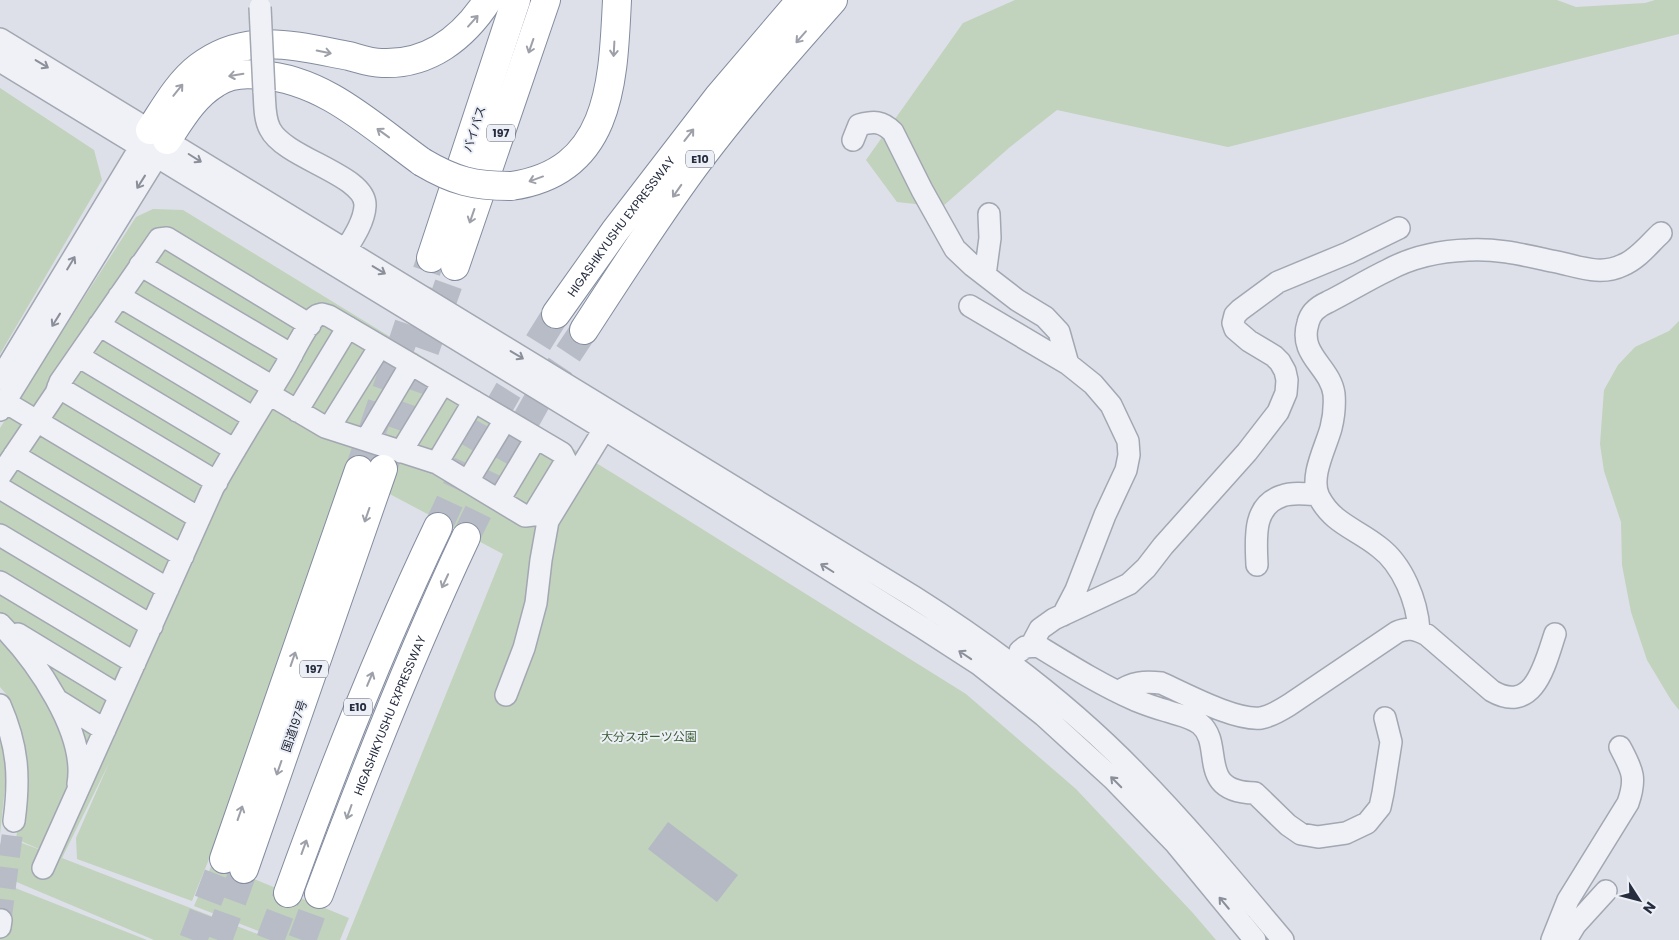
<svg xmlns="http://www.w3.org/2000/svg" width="1679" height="940" viewBox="0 0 1679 940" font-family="Poppins,'Noto Sans JP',sans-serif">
<rect width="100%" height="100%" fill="#dde0e8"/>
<path fill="#c1d2bd" d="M1015 0H1557L1576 7 1645 3 1655 0H1679V34L1228 147 1057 110 1010 147 942 207 897 202 866 160 963 23Z
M0 88 94 150 102 180 0 354Z
M153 209 183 210 619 477 966 694 1076 789 1192 912 1216 940H346L503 554 350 473 235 795 192 901 77 859 76 838 109 763 62 858 273 940H154L0 875V845L3 836 46 852 16 839 24 786 19 743 7 695 0 687V428L136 217Z
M1679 321V710L1671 700 1647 660 1631 612 1622 565 1621 522 1604 471 1600 444 1604 390 1618 365 1635 347 1669 331Z
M0 737 8 759 0 835Z
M213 862 349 918 340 940H282L194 906Z
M0 882 147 940H0Z"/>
<path fill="#b4b9c4" d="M668 822 738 875 717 902 648 849Z"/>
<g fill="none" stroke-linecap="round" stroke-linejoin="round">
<path stroke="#b8bcc6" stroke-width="21" stroke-dasharray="21 11" stroke-linecap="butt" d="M1 920 14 821"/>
<path stroke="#b8bcc6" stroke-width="28" stroke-dasharray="28 14" stroke-linecap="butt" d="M383 469 455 266
M359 470 431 258
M438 527 472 454 508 391 556 314
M466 537 500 467 538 399 584 330
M193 940 224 859
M218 940 244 869
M270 940 288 893
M302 940 319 894"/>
<defs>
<path id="minor" d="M0 39 914 597C993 647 1069 704 1135 772 1188 826 1235 883 1283 940
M0 61 604 429 923 628 980 665 1043 715 1113 779 1176 844 1255 940
M264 91C265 103 264 118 270 129 285 159 367 175 365 206 364 225 348 245 339 261
M853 140 859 125C874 121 882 121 893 132L922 190 955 249 973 266 1017 300 1045 317 1059 332 1068 364
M140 265 292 355
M985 275 990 238 989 214
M119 296 273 387
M970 306 1068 364 1093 384 1111 405 1128 441 1129 455 1126 470 1105 515 1076 590 1063 615
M99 325 254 418
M78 356 235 450
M0 379 147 136
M58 387 217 482
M5 402 199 518
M0 410 164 145
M297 411 348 327
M329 428 380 346
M366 440 411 364
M401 452 443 383
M14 455 183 556
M437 463 474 401
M0 476 56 393 60 382 159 239 167 238 310 325
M468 481 505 420
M0 488 168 589
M499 500 536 438
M0 535 152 626
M1257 565C1256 539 1252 506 1282 496 1293 492 1307 494 1318 495
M0 582 135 663
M0 624C35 659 87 732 78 784
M1419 630C1417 601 1403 565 1379 547 1357 529 1333 524 1319 497 1309 477 1326 447 1331 428 1334 416 1335 406 1334 394 1330 366 1298 355 1308 323 1310 313 1319 306 1328 302 1348 292 1367 280 1388 270 1412 257 1441 251 1468 250 1498 248 1528 256 1557 262 1580 267 1601 276 1623 265 1638 259 1649 244 1661 233
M18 634 120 696
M1031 646 1040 629 1054 619 1129 584 1146 568 1163 546 1247 452 1278 412 1286 393 1287 380 1285 371 1280 362 1274 356 1249 341 1235 329 1233 323 1235 315 1240 310 1278 282 1348 253 1399 228
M1020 651 1025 647 1038 646C1069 665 1101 685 1135 700 1145 704 1156 708 1167 711 1178 715 1190 716 1200 724 1225 744 1195 792 1255 793L1288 825 1301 834 1318 837 1346 833 1367 823 1380 807 1383 793 1391 742 1385 718
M1118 692C1132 682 1145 681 1161 683 1186 694 1235 721 1261 718 1271 716 1281 710 1289 705L1397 632C1408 627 1416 629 1427 635L1492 691C1534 715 1545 664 1555 634
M506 695 524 648 536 603 541 560 548 521 611 418
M57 700 105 730
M0 705C18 746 20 777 14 821
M43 868 213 488C235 448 260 409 284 369 292 355 305 328 315 317 318 314 319 315 322 314L329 316 562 453 566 461 533 515 525 516 437 463 325 427 269 394
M0 927 1 920
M1552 940 1568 900 1628 803C1637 777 1632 770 1620 747
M1566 940 1575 925 1606 891"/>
<g id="highway">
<path d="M150 130C164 109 178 83 199 67 246 31 296 46 349 56 360 59 371 63 382 63 429 65 464 37 488 0"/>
<path d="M167 140C181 119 194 96 216 83 229 74 245 73 260 75 324 79 372 126 422 162"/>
<path d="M511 186C612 172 613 80 617 0"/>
<path d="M431 258 516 0"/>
<path d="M455 266 546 0"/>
<path id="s1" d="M556 314 615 231 719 96 801 0"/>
<path d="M584 330C621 273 658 215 699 160 741 104 787 52 833 0"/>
<path d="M224 859 359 470"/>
<path d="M244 869 383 469"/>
<path d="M288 893C333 768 381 646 438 527"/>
<path id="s2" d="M319 894C364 773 411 654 466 537"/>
</g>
</defs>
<use href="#minor" stroke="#a2a7b2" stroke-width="24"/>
<use href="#highway" stroke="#838c9f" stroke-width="30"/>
<use href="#minor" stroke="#f0f1f6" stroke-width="21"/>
<use href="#highway" stroke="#fff" stroke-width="28"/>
<defs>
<path id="minor-bridge" d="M260 7 264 91"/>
<path id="highway-bridge" d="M422 162C454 181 474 186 511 186"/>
</defs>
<use href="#minor-bridge" stroke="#a2a7b2" stroke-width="24" stroke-linecap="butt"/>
<use href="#highway-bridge" stroke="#838c9f" stroke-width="30" stroke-linecap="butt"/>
<use href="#minor-bridge" stroke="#f0f1f6" stroke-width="21"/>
<use href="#highway-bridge" stroke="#fff" stroke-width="28"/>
</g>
<defs><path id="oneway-shaft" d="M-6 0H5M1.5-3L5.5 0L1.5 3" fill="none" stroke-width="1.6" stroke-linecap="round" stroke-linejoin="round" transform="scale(1.25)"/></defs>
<g stroke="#9da0a9">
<use href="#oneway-shaft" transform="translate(473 21) rotate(-48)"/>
<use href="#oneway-shaft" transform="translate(801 37) rotate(131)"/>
<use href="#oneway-shaft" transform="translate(531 46) rotate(109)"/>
<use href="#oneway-shaft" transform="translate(614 49) rotate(93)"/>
<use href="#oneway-shaft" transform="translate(324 52) rotate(11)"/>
<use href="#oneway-shaft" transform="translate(236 75) rotate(171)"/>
<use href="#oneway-shaft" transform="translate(178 90) rotate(-51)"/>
<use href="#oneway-shaft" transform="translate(383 133) rotate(-144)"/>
<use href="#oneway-shaft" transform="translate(689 135) rotate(-52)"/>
<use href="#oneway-shaft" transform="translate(536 179) rotate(160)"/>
<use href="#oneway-shaft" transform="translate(677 191) rotate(125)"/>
<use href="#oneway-shaft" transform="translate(472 216) rotate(109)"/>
<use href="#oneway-shaft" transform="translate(367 515) rotate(109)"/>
<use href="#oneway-shaft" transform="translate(445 581) rotate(115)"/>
<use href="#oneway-shaft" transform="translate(293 659) rotate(-71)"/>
<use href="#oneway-shaft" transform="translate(370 679) rotate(-67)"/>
<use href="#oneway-shaft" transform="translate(279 768) rotate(109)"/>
<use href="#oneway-shaft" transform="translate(349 812) rotate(110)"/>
<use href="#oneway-shaft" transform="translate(240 813) rotate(-71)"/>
<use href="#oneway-shaft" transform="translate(304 847) rotate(-70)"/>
</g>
<g stroke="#8b8f9a">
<use href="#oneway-shaft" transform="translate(42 64) rotate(31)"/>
<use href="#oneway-shaft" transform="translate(195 158) rotate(32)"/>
<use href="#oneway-shaft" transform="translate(141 182) rotate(122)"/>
<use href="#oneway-shaft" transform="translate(71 263) rotate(-59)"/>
<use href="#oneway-shaft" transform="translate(379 270) rotate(31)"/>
<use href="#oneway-shaft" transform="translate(56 320) rotate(122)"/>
<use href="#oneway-shaft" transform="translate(517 355) rotate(31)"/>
<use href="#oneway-shaft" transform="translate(827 568) rotate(-148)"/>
<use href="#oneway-shaft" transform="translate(965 655) rotate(-146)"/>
<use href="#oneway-shaft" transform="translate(1116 782) rotate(-135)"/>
<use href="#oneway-shaft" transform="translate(1224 903) rotate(-130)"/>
</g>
<g text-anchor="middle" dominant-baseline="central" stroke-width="4" stroke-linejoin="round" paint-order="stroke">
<g fill="#eceff5" stroke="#616776" stroke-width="1">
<rect x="487" y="124.5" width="28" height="17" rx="4"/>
<rect x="686" y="150.5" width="28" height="17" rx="4"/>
<rect x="300" y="660.5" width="28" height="17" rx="4"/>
<rect x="344" y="698.5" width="28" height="17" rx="4"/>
</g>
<g font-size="11" font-weight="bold" fill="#262d3f">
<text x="501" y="133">197</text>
<text x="700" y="159">E10</text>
<text x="314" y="669">197</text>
<text x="358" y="707">E10</text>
</g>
<g font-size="12" fill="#262d3f" stroke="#eceff5">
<text transform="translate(474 129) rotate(-72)">バイパス</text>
<text stroke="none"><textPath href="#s1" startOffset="109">HIGASHIKYUSHU EXPRESSWAY</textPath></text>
<text stroke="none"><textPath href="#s2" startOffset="192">HIGASHIKYUSHU EXPRESSWAY</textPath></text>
<text transform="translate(294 726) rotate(-71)">国道197号</text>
</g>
<g font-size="12" fill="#375b32" stroke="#eceff5">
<text x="649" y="736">大分スポーツ公園</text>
</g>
</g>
<g transform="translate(1639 900) rotate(126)" stroke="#eceff5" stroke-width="4" paint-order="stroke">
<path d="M0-4L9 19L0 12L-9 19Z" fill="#262d3f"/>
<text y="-8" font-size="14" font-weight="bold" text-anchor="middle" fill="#262d3f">N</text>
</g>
</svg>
